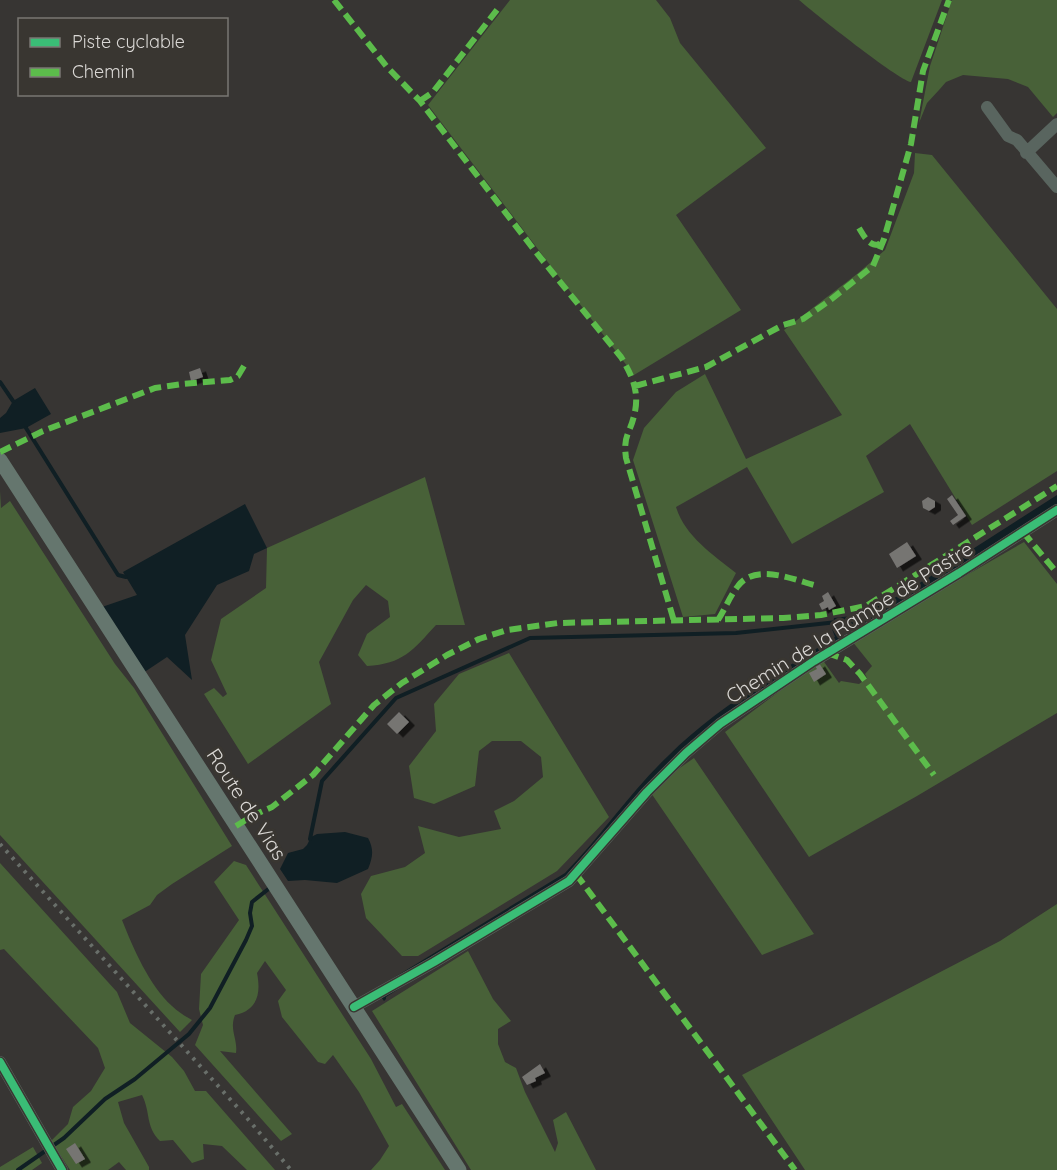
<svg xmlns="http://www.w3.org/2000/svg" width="1057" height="1170" viewBox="0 0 1057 1170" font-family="Quicksand,sans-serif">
<defs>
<filter id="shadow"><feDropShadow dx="6" dy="3.5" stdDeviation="0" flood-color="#0009"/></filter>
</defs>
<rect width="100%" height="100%" fill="#373533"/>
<path fill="#486138" d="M510 0H656L670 18 680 43 766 148 676 215 741 310 634 375 428 105Z
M799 0H942L911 82C898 80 814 13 799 0Z
M952 0H1057V113L1053 117 1028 87 1008 79 963 75 946 82 939 90 927 103 919 123 930 66Z
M915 153 932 155 1057 309V471L972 525 910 424 866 456 884 492 792 544 747 467 676 507C685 536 712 554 736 573L715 614 683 617 633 460 644 428 676 392 705 374 746 459 842 415 784 330 857 274 885 250 914 173Z
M425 477 465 625H436C413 650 403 664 367 666L358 655 367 634 390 617 388 601 366 585 353 600 319 662 331 704 248 764 204 694 214 688 223 697 227 694 211 660 221 619 266 588 267 548Z
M0 491 1 508 10 501 115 664 134 688 232 846 172 884 157 895 150 905 122 920C133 948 149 985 172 1006 178 1012 185 1016 192 1020L180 1032 0 835Z
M1024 542 1057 584V713L917 796 809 857 725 732 822 659 839 683 841 681 859 684 867 678 865 674 872 666 852 641Z
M509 653 609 817 557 871 418 956H402L366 918 361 894 371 876 405 867 425 853 418 826 459 837 501 829 494 811 514 801 543 777 541 757 521 741H492L479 751 475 786 434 804 414 798 409 766 436 731 434 704 459 674Z
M694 758 814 934 762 955 651 793 671 774Z
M234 861 246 865 371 1059 396 1107 402 1104 445 1170H371L380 1160 389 1146 359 1092 333 1055 325 1064 318 1062 282 1017 278 1001 286 990 265 961 257 973C261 993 258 1010 235 1015 229 1030 238 1039 236 1053L220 1051 292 1134 281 1141 195 1045 203 1025 199 1009 201 974 239 920 214 882Z
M0 863 117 992 130 1023 172 1057 184 1071 195 1091H206L275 1170H247L222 1146 203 1144 204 1159 192 1163 173 1140 160 1141C145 1126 151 1113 142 1095L118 1102 124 1123 149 1167V1170H126L119 1162 108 1170H70L51 1141 68 1124 73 1107 91 1091 105 1068 98 1048 4 949 0 950Z
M1057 904V1170H805L742 1075 1000 941Z
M468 951 493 999 511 1021 498 1029V1044L505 1062 516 1068 525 1092 555 1152 558 1143 553 1120 566 1112 596 1170H471L372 1011Z
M33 1147 42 1163 32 1170H0V1167Z"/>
<path fill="#101f24" d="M35 388 51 414 26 428 0 433V418L6 413 13 401Z
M1057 495V508L852 634 840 627 841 643 732 712 565 882 386 997V999L384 1001 376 990 392 983 390 980 565 873C602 835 630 792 668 756 717 707 777 674 835 637L832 629 834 618 860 615 904 593Z
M245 504 267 548 254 554 249 571 217 585 185 635 192 680 167 657 140 675 99 608 137 595 123 572Z
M345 832 368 838C374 849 373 857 368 869L337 883 305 880 288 881 280 869 288 853 303 849 307 845 311 837 317 834Z"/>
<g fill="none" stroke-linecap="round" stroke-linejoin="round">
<path stroke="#101f24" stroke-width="4" d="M0 382 13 401
M26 428 118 575 126 577
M310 839 322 781 396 698 530 638 736 633 837 622
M18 1170 64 1138 105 1099 135 1079 189 1034 210 1008 246 940 252 926 250 913 252 902 271 887"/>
</g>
<path fill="#767472" filter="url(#shadow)" d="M200 368 203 377 191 381 189 372Z
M952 495 966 516 953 525 950 521 958 515 947 499Z
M928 497 935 501V507L929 511 923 508 922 501Z
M907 542 916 556 897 568 889 554Z
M828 592 836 606 829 610 828 607 822 610 819 604 824 601 822 596Z
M819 663 826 674 814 682 809 673 817 669 815 666Z
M399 712 409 722 397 734 387 724Z
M540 1064 545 1073 535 1078 536 1081 527 1085 522 1077Z
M75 1143 85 1159 76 1164 66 1149Z"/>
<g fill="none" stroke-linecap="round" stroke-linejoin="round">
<path stroke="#59655f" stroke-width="12" d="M987 107 1008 136 1017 140 1057 187
M1026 153 1057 124
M354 1007 434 962 569 881 647 792 686 753 720 724 814 661 959 573 1057 510
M0 1062 62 1170"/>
<path stroke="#65766e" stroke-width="15" d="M0 460 459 1170"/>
<path stroke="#696f6a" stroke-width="4" stroke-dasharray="3 6" stroke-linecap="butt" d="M0 844 247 1118 291 1170"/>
<path stroke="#5cbc4b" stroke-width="6" stroke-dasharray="12 6" stroke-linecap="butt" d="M334 0 387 67 420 101 535 251 621 357C633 377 640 393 634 416 629 436 623 435 626 458L674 621
M420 101 433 92 500 6
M859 228C864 236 868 245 878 245L884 239
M635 386 706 367 783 325 803 319 829 301 873 266 884 239 911 144 923 71 949 0
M0 452 43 431 155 388 183 384 230 380 238 376 244 366
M1023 532 1057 573
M718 620C725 609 730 596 738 586 755 563 792 579 814 585
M827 653 847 660 860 674 934 775
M236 826 254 815 272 807 313 775 374 705 402 683 447 655 479 639 507 630 558 623 783 618 821 615 866 606 1057 486
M576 874 795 1170"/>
<defs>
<path id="cycleway" d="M354 1007 434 962 569 881 647 792 686 753 720 724 814 661 959 573 1057 510
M0 1062 62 1170"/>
</defs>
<use href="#cycleway" stroke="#393631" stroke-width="11"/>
<use href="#cycleway" stroke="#3abd76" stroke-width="8"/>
</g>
<g text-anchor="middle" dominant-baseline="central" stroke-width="6" stroke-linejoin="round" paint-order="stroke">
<g font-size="20" fill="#dad8d5" stroke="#393631">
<text transform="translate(849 622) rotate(-32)">Chemin de la Rampe de Pastre</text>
<text transform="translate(247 804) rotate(57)">Route de Vias</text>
</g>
</g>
<rect x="18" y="18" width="210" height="78" fill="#393631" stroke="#797773" stroke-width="1.5"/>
<rect x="30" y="38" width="30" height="9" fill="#3abd76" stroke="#797773" stroke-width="1.5"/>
<text x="72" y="48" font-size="18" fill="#dad8d5">Piste cyclable</text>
<rect x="30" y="68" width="30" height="9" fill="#5cbc4b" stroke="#797773" stroke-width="1.5"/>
<text x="72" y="78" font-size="18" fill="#dad8d5">Chemin</text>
</svg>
